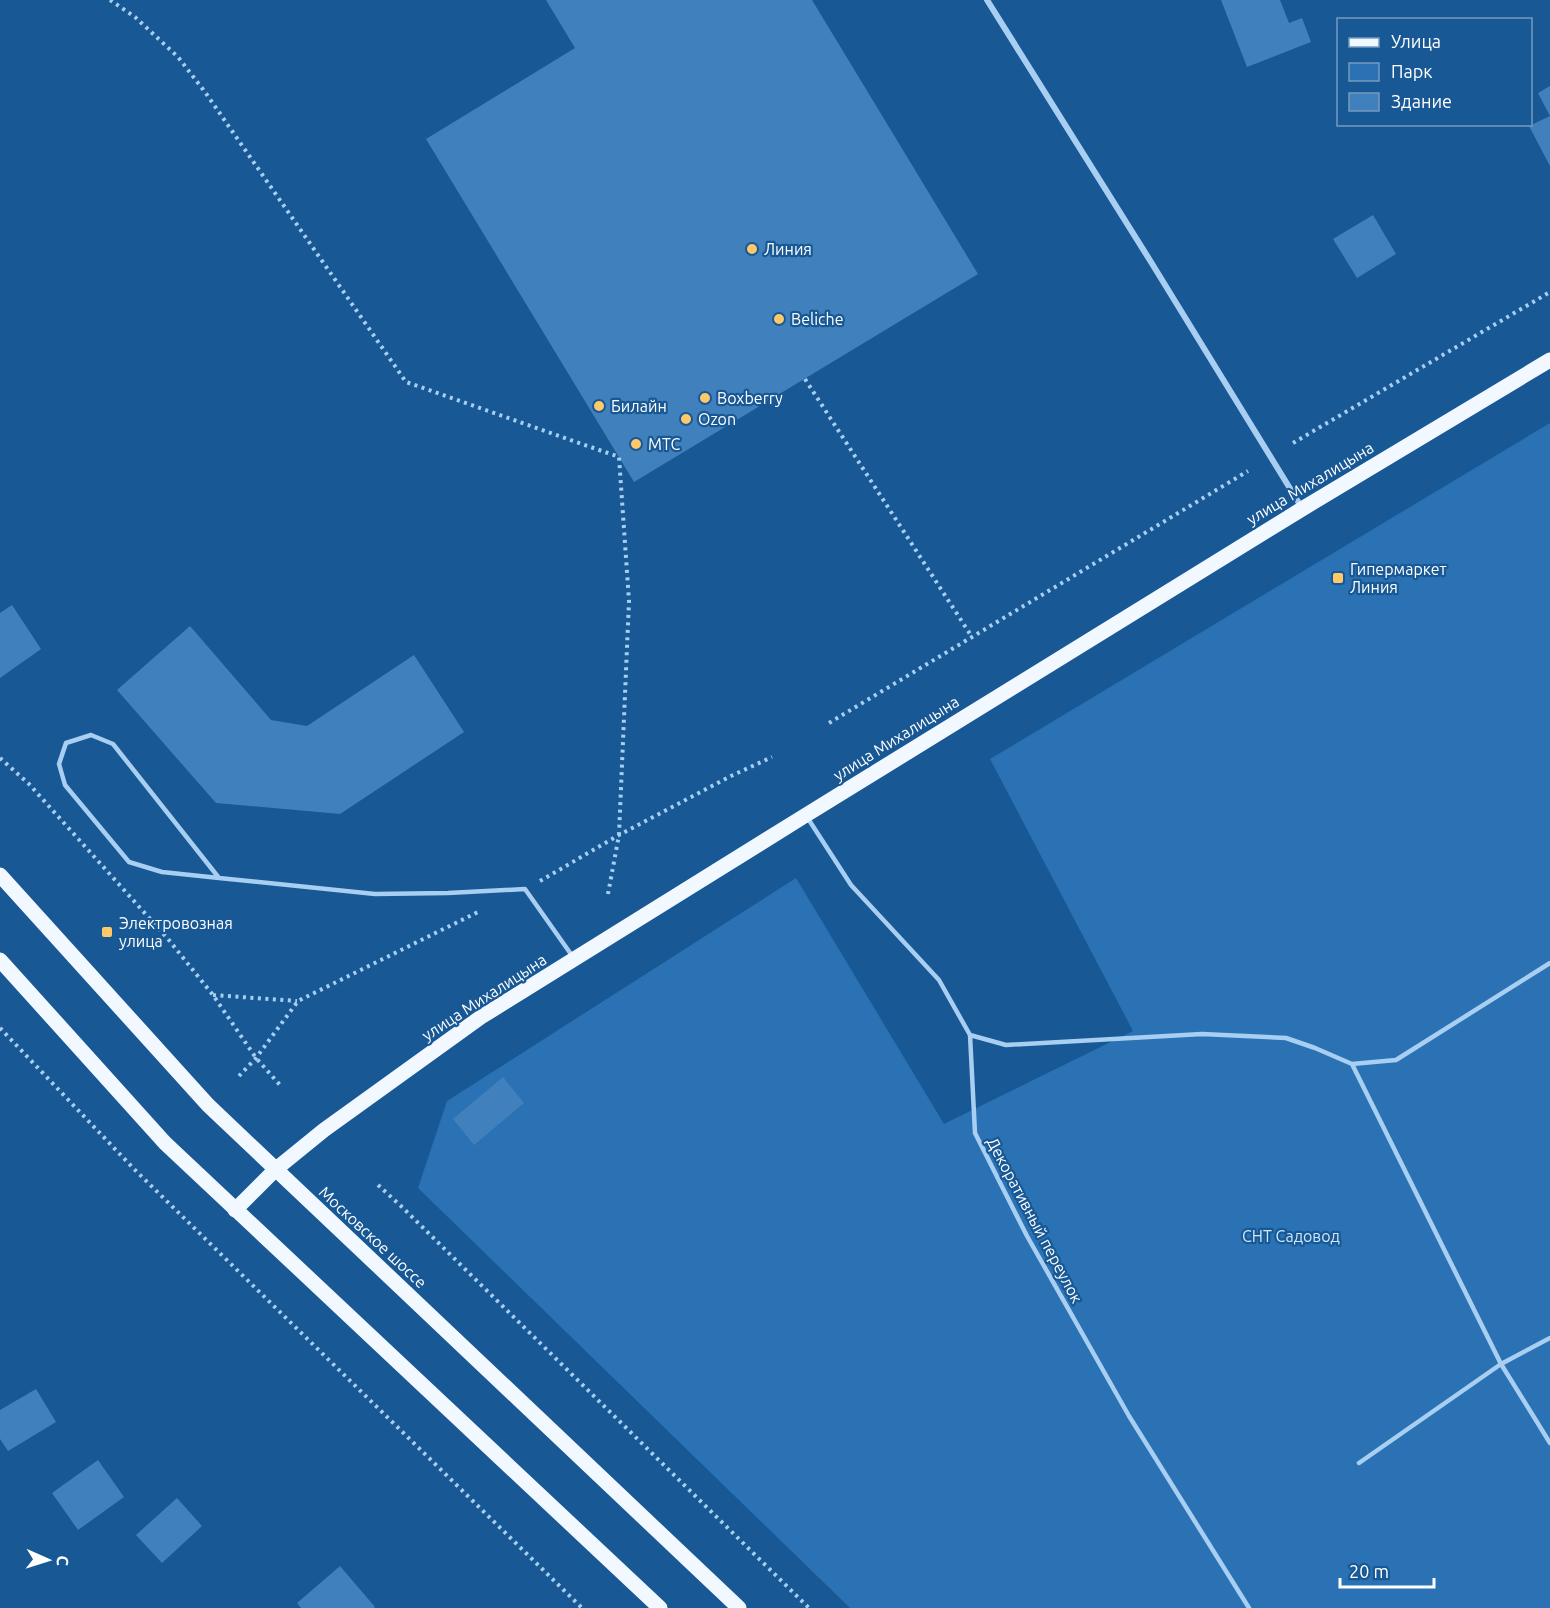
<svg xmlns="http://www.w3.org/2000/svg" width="1550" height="1608" viewBox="0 0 1550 1608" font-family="Ubuntu,sans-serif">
<rect width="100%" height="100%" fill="#175895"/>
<path fill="#2a72b4" d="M1550 423V1608H850L418 1188 447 1101 796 878 944 1124 1133 1031 990 759Z"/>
<path fill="#4081bd" d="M546 0H812L978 274 634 482 426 139 575 48Z
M1221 0H1280L1289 23 1302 18 1311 42 1247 67Z
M1550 86V166L1529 126 1550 116 1538 93Z
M1373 215 1396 254 1357 278 1333 239Z
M12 605 41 649 0 678V613Z
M190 626 271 720 307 726 414 655 464 732 340 814 216 803 117 690Z
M503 1077 524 1103 474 1145 453 1119Z
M36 1389 56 1422 8 1451 0 1439V1410Z
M98 1460 124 1497 78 1530 52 1493Z
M177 1498 202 1526 162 1563 136 1535Z
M340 1566 375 1607 374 1608H301L297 1603Z"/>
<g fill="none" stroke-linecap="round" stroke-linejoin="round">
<path stroke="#a8cff1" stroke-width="4" stroke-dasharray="3 4.5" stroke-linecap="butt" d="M110 0 135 17 178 57 205 92 406 382 619 457 629 601 619 835 608 894
M805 379 972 637
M1293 443 1550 292
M829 723 1248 471
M0 758 29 784 168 939 213 995 256 1058 280 1085
M540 881 619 835 731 776 772 757
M213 995 297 1001
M0 1028 134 1169 582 1608
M239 1076 256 1058 298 1001 480 911
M378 1185 401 1206 809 1608"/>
<path stroke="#a8cff1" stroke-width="4.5" d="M807 817 851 885 939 980 970 1035 975 1133 1027 1236 1129 1416 1249 1608
M219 878 162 872 129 862 65 785 59 764 66 743 91 735 113 744 219 878 375 894 448 893 525 889 573 957
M970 1035 1006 1045 1202 1034 1286 1038 1315 1048 1352 1064 1396 1060 1550 963
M1352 1064 1501 1364 1550 1443
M1359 1463 1501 1364 1550 1338"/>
<path stroke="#a8cff1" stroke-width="6" d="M987 0 1151 262 1302 508"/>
<path stroke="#f2f8ff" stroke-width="15" d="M0 875 208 1105 739 1608
M0 960 165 1143 660 1608
M235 1210 276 1169 324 1130 481 1017 806 815 1302 509 1550 360"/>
</g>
<g fill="#ffc868" stroke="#175895" stroke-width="2">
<circle cx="752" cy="249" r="6"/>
<circle cx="779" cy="319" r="6"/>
<circle cx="705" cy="398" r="6"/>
<circle cx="599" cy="406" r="6"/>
<circle cx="686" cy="419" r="6"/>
<circle cx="636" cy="444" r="6"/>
<rect x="1332" y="572" width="12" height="12" rx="3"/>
<rect x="101" y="926" width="12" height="12" rx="3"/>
</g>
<g text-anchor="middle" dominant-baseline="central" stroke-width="4.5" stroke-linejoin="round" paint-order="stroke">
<g font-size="16" fill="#fff" stroke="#175895" text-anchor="start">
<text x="764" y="249">Линия</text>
<text x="791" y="319">Beliche</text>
<text x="717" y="398">Boxberry</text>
<text x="611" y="406">Билайн</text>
<text x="698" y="419">Ozon</text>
<text x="648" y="444">МТС</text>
<text x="1350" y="569">Гипермаркет<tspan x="1350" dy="18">Линия</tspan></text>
<text x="119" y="923">Электровозная<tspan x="119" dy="18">улица</tspan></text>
</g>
<g font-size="16" fill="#fff" stroke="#175895">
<text transform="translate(1310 483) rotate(-31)">улица Михалицына</text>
<text transform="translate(896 738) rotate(-32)">улица Михалицына</text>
<text transform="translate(484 997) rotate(-33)">улица Михалицына</text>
<text transform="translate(1035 1220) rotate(62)">Декоративный переулок</text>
<text transform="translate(373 1237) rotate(43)">Московское шоссе</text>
</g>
<g font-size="16" fill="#d0e7fc" stroke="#175895">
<text x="1291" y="1236">СНТ Садовод</text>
</g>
</g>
<rect x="1337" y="18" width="195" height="108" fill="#175895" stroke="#749bbf" stroke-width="1.5"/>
<rect x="1349" y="38" width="30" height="9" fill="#f2f8ff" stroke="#749bbf" stroke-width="1.5"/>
<text x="1391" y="48" font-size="18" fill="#ffffff">Улица</text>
<rect x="1349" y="63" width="30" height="18" fill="#2a72b4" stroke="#749bbf" stroke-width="1.5"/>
<text x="1391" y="78" font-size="18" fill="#ffffff">Парк</text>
<rect x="1349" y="93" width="30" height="18" fill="#4081bd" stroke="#749bbf" stroke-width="1.5"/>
<text x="1391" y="108" font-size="18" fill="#ffffff">Здание</text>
<g transform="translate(48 1560) rotate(93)" stroke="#175895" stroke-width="4.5" paint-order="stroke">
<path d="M0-4.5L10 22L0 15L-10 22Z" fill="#ffffff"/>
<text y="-9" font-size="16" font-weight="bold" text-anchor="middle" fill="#ffffff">С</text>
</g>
<path d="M1340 1578v9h94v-9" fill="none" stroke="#ffffff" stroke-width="3"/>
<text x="1349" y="1578" font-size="18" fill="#ffffff" stroke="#175895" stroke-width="4.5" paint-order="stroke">20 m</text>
</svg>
